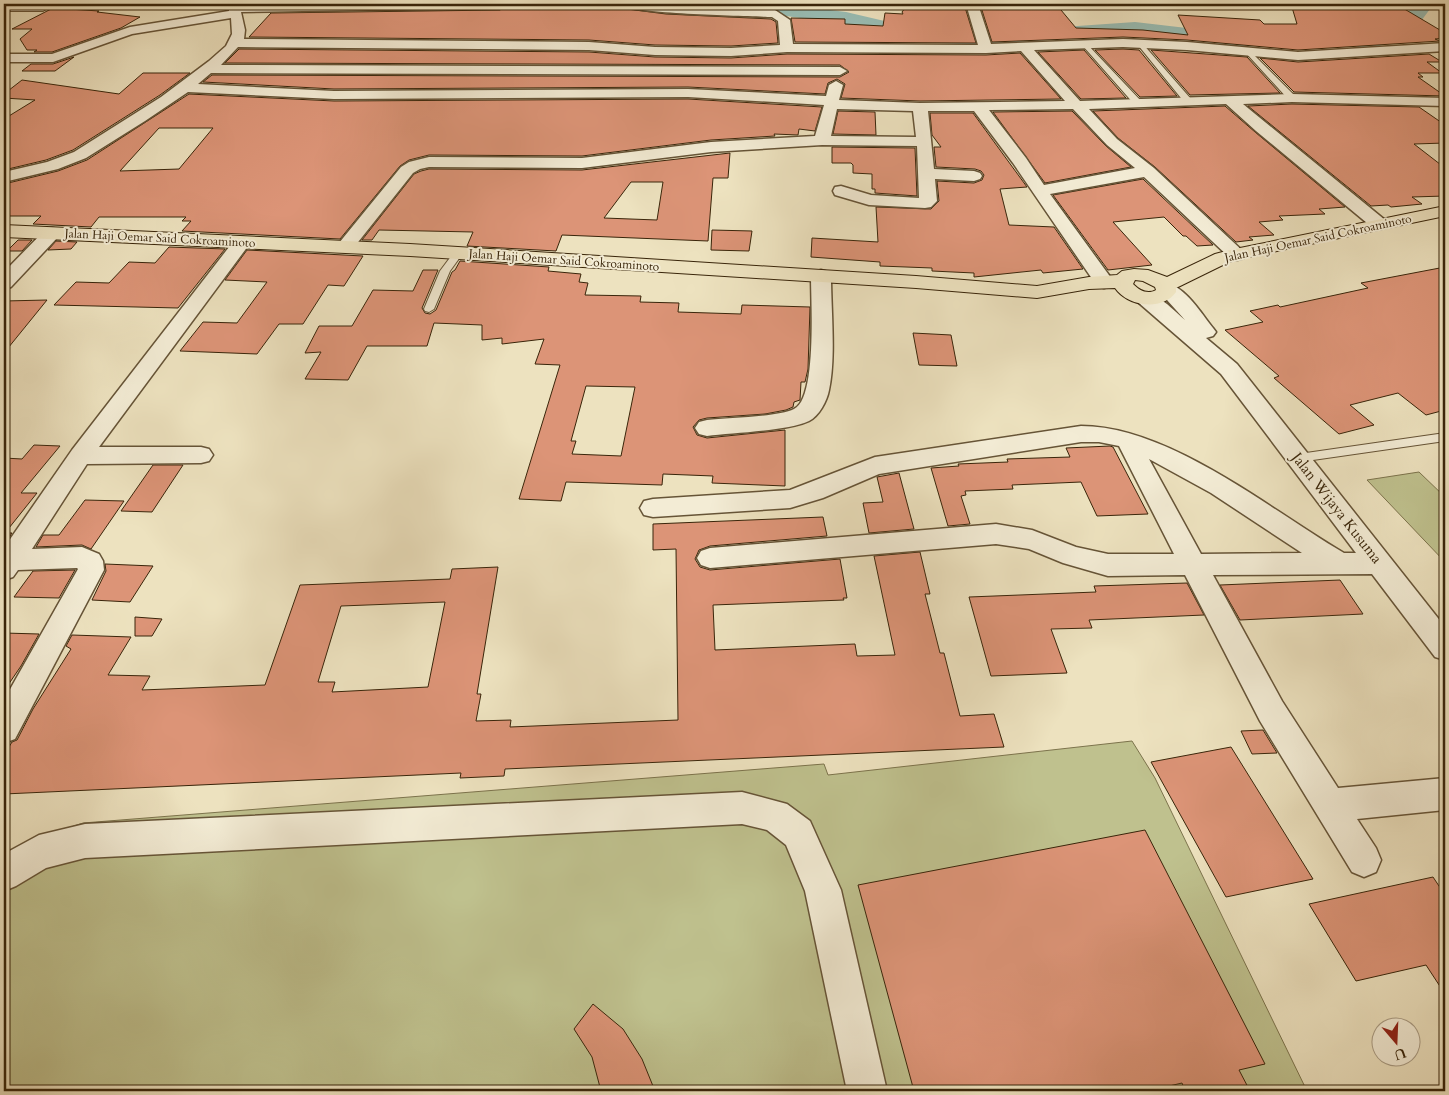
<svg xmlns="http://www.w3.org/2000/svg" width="1449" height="1095" viewBox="0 0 1449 1095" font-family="Cardo,serif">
<rect width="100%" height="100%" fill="#ede2bf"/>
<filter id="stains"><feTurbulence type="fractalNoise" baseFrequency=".004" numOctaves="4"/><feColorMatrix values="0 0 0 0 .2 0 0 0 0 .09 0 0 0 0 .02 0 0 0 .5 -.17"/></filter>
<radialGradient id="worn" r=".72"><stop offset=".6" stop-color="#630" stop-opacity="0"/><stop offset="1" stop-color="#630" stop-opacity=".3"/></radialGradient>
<path fill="#bfc18e" stroke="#7c734c" d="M1419 472 1445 497V562L1367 480Z
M1132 741 1155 778 1307 1091H4V854L34 839 83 823 824 764 828 775Z"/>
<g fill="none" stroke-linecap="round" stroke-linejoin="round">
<path fill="#99bdb4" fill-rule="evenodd" d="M731 4H784L846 12 923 30 976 33 1135 22 1247 35 1255 36 1258 41 1255 46 1247 47 1135 34 976 45 923 42 845 24 741 10 734 8Z
M1414 4H1437L1434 8 1430 9 1410 36 1367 50 1359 49 1356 44 1359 39 1396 28Z"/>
</g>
<path fill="#dc9477" stroke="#39250a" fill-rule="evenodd" d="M516 4H612L627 9 666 14 771 19 776 22 778 43 731 46 655 45 589 40 249 37 271 13 500 10 507 5Z
M908 4H964L976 43 795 42 791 18 845 19V24L883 26 885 13 903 14 902 12Z
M980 4H1056L1076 28 1143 30 1188 35 1178 15 1260 20 1264 24H1297L1291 4H1396L1445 33V38L1435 39 1440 41 1298 50 1187 40 1123 37 992 42Z
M53 8 99 11 97 12 140 17 121 28 52 52H34L37 50H27L20 39 32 29H12Z
M239 49 589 52 655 57 731 58 787 54 986 55 1020 53 1061 99 920 101 841 98 845 84 837 79 828 83 825 94 688 87 334 89 203 82 212 75 840 77 849 72 840 65 225 63Z
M1123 49 1139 50 1177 96 1140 97 1095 50Z
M1084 50 1126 98 1081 99 1038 52Z
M1151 50 1247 57 1280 93 1190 95Z
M1429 54 1442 62H1427L1442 73H1418L1423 77H1418L1445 96 1294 92 1260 58 1298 62Z
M74 57 55 71H22L31 64H53Z
M143 73H190L160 95 73 150 46 160 4 170V119L35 100 4 98V94L22 80 119 94Z
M189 94 334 101 688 99 822 107 815 131 799 129 798 135 774 134 775 136 711 140 582 156 429 155 409 160 400 166 340 239 182 231 191 221H182L186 217H99L91 227 33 224 41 216H4V184L58 171 87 160ZM159 128H213L179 169 120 171Z
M1292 104 1419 107 1445 125V143L1414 144 1445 168V196L1412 197 1422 204 1391 207 1388 205 1371 206 1248 106Z
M1225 106 1255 132 1345 207 1319 209 1325 214 1279 216 1283 220 1259 222 1274 235 1249 237 1253 240 1236 242 1155 167 1118 138 1093 111Z
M838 111 875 112 876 135 833 134Z
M1072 111 1106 146 1131 167 1045 183 993 112Z
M930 113H973L1027 187 1000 189 1009 225 1054 227 1083 269 1043 273 1041 270 974 277V273L932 271V268L880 266V262L811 257 812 238 878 242 876 207 931 209 939 201 937 181 974 183 982 180 984 175 981 171 975 169 936 167 934 147H941L932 135Z
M832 147 915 148 917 196 875 193V189H872V174L853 173V165L851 163H832Z
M730 153 728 178H713L708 241 562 235 556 251 467 246 473 232 379 230 372 240H362L414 174 421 171 429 169 582 170ZM631 182H663L657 220 604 218Z
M1143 179 1213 245 1197 246 1186 236H1183L1164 217 1113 222 1152 265 1108 270 1053 195Z
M712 230 752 231 749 251 711 250Z
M18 240H32L22 251H7Z
M56 241 77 242 71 249 48 250Z
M169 247 225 249 178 308 54 305 76 282 109 283 129 262 155 263Z
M247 250 363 256 344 286 328 285 303 324H279L257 354 180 351 203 322 237 323 267 282 225 280Z
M460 261 549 267 548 271 581 274 579 282 588 283 585 295 641 296 640 302 679 303 678 312 741 314 742 305 810 307 808 369 805 382H801L800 400 794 402 793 407 786 410 765 414 707 418 699 420 693 427 697 435 707 438 785 430V486L712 483 713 476 663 474 662 485 566 482 561 501 519 499 560 365 535 364 544 339 502 344V338L482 340V325L434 323 427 346H367L348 380 305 379 321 352 305 353 319 326H352L373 290 413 291 423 270H438L422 308 425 313 430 314 436 310 452 272 455 270ZM586 386 635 387 621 456 572 454 576 441H571Z
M1445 267V410L1426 415 1398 393 1350 405 1374 425 1339 434 1274 378 1279 376 1225 330 1263 322 1250 311 1278 305 1280 307 1368 288 1361 283Z
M47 300 4 353V301Z
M913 333 951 335 957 366 919 365Z
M34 445 60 446 21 493H37L5 533H12L4 545V458L22 459Z
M1110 446 1113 447 1148 514 1097 516 1081 482 1012 485 1013 489 965 491 966 495 961 496 970 524 948 526 931 468 959 466 958 464 1008 462 1007 459 1070 457 1066 448Z
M153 465H183L152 512 121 511Z
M899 473 914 529 869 533 863 503 883 502 877 477Z
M85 500 124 501 91 549 82 545 36 547 43 535H59Z
M823 517 827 536 710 546 699 550 695 559 700 567 710 570 840 559 847 598H843L844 600 713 605 715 650 855 644 857 656 895 655 874 556 920 552 930 594H925L940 653H944L960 716 994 714 1004 747 505 769 504 776 460 778 461 773 4 794V755L12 742 17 740 33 709 71 649 66 646 72 635 131 637 108 675 150 676 142 690 265 685 300 585 450 579 452 569 498 567 477 694H481L476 721 511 720 510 727 678 720 676 549 653 550V524ZM445 602 428 687 332 692 335 682H318L341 606Z
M105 564 153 566 130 602 92 600 106 571Z
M75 570 59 598 14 597 33 571Z
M1340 580 1363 614 1240 620 1220 585Z
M1187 583 1204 615 1089 620 1092 628 1051 629 1067 673 991 676 969 597 1096 592 1094 586Z
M135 617 162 619 152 636H135Z
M4 633 39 634 21 666 4 691Z
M1263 730 1277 753 1252 754 1241 731Z
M1231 747 1313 879 1226 897 1151 762Z
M1145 830 1265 1064 1239 1070 1250 1091H1185L1182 1083 1148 1091H914L858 885Z
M1433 877 1445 895V994L1426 965 1356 981 1309 904Z
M593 1004 623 1029 642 1059 655 1091H601L592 1057 574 1029Z"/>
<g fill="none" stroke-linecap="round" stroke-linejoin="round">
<defs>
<path id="service" d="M4 7H43L46 9 43 11H4Z
M1138 43H1142L1191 99V103H1185L1138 45Z
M1083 44H1087L1141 101V105H1135L1083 46Z
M1246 51H1250L1295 96V100H1289L1246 53Z
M458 250 463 253 450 271 434 309 429 312 425 311 424 309 440 271 455 251Z
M1445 433V441L1299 462 1293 458 1299 454Z"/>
<path id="minor" d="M229 4H506L500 8 241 12 245 30 244 39 589 42 655 47 731 48 780 45 778 21 772 17C750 16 629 14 619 4H652L775 10 790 20 793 44 972 45H978L966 4H978L991 44 1123 39 1187 42 1298 52 1445 43V51L1298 60 1187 50 1123 47 1034 50 1080 101 1292 94 1445 98V106L1292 102 1243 104 1385 220 1388 224 1385 228 1379 229 1373 228 1256 131 1226 104 1089 109 1117 139 1154 168 1246 254 1244 258 1237 260 1230 258 1144 177 1050 194 1114 282 1111 286 1104 288 1097 286 1013 163 974 111H928L934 169 974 171 980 173 982 176 980 179 974 181 935 179 937 201 931 207 925 208 869 205 835 195 833 191 835 187 841 186 871 195 919 198 917 146 822 145 711 152 582 168 429 167 420 169 413 173 351 251 345 252 339 251 336 247 339 243 401 167 409 162 429 157 582 158 711 142 815 136 824 105 688 97 334 99 188 92 145 121 86 158 58 169 4 182V172L47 162 74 152 161 97 209 61 226 46 232 34 231 18 132 34 53 62H4V54H52L130 27 229 11ZM238 47 589 50 655 55 731 56 787 52 986 53 1021 51 1065 101 920 103 839 100 843 85 836 81 829 85 826 96 688 89 334 91 198 84 211 73 840 75 847 71 840 67 221 65ZM837 109 913 111 916 137 831 136ZM1073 109 1107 145 1135 168 1044 185 1026 158 989 110Z
M52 228 58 229 61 233 58 237 11 287 4 289V272L46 229Z
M242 237 248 238 251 242 99 447H201L209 449 213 455 209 461 201 463 87 464 32 549 82 547 99 554 103 561 104 570 15 739 4 743V700L78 569 77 568 18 570 13 577 4 580V548L72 450 236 238Z
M821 270 828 272 831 276C831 311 836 357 829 390 827 401 819 416 809 421 788 431 732 433 707 436L699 434 695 428 699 422 707 420C728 418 778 417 794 409 817 399 811 301 811 276L814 272Z
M1167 283C1186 288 1201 313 1213 328L1216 332 1213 336 1206 338 1237 364 1445 627V660L1435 657 1372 574 1213 575 1282 701 1338 788 1445 778V810L1357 819 1376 848 1381 860 1376 872 1364 877 1352 872 1260 721 1185 575 1108 576 1063 563 1029 549 996 544 710 568 701 565 697 558 701 551 710 548 996 524 1032 530 1076 547 1108 554H1174L1119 446 1099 442H1081L879 474 823 498 790 508 653 517 644 515 640 508 644 501 653 499 790 490 875 457 1081 426C1169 426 1269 509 1344 553H1356L1221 374 1132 297 1135 293C1154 288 1172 309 1185 320L1157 289 1160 285ZM1149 459 1211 493 1302 553 1201 554Z
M742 792 787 804 810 821 841 890 887 1091H847L805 891 786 845 767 830 742 824 85 858 46 868 16 886 4 891V854L39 835 85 824Z"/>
<path id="primary" d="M1445 206V216L1239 259 1229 262 1176 288V292C1162 312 1127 306 1115 288L1089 289 1037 298 916 288 410 256 4 237V225L410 244 916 276 1037 286 1089 277 1117 275 1122 271 1134 269 1148 270 1167 277 1215 254 1230 250ZM1135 280 1143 281 1155 287 1156 290C1147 295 1139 290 1133 284Z"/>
<path id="trunk" d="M4 4H16L4 12Z"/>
</defs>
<use href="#service" stroke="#665437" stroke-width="2"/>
<use href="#minor" stroke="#665437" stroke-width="3"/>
<use href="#primary" stroke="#39250a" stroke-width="2"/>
<use href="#trunk" stroke="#39250a" stroke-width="2"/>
<use href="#service" fill="#f3ecd5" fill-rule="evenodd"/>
<use href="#minor" fill="#f3ecd5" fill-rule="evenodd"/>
<use href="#primary" fill="#ede2bf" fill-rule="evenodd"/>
<use href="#trunk" fill="#ede2bf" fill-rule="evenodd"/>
</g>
<g text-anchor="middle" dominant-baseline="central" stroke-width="4" stroke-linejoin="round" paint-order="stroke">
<g font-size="12" fill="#39250a" stroke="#f3ecd5">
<text transform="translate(160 238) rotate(3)">Jalan Haji Oemar Said Cokroaminoto</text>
<text transform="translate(1318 238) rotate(-12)">Jalan Haji Oemar Said Cokroaminoto</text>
<text transform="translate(564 260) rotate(4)">Jalan Haji Oemar Said Cokroaminoto</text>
</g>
<g font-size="15" fill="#39250a" stroke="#f3ecd5">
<text transform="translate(1337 508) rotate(52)">Jalan Wijaya Kusuma</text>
</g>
</g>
<rect width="1449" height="1095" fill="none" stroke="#ede2bf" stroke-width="20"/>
<rect x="5" y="5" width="1439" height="1085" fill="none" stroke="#39250a" stroke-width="2.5"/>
<rect x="10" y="10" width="1429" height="1075" fill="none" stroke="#39250a"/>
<g transform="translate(1396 1042) rotate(161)"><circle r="24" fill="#f3ecd5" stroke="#a99c84"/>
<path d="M0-4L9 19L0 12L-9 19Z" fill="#8f2418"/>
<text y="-8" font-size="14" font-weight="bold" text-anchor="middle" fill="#39250a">U</text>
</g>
<rect width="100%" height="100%" filter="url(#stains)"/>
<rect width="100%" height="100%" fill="url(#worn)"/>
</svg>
